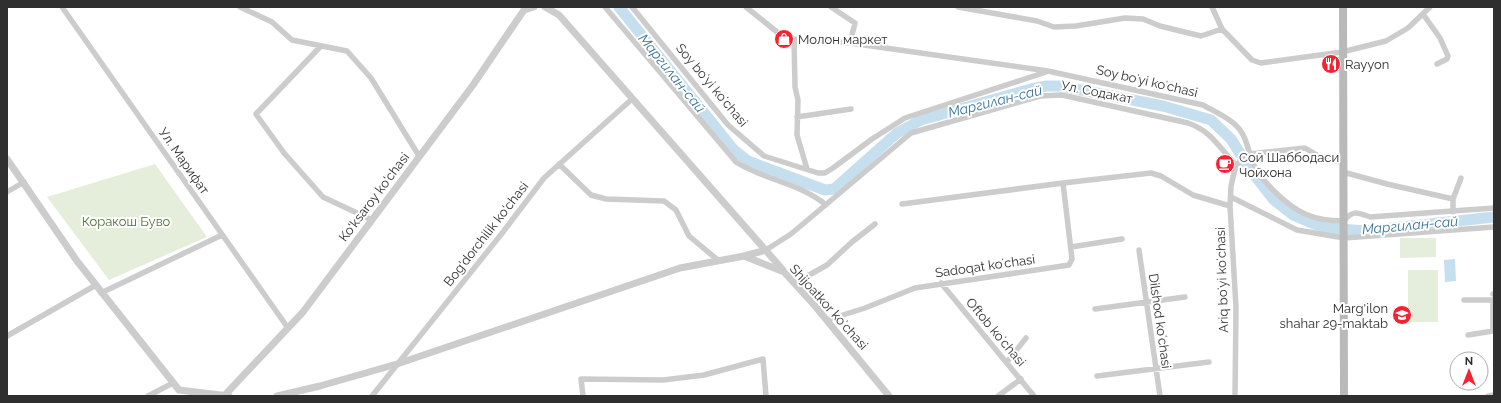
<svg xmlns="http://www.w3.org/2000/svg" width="1501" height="403" viewBox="0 0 1501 403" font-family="Raleway,sans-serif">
<rect width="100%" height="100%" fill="#fff"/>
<path fill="#e5eedb" d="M155 164 207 237 109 280 47 197Z
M1400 238H1436V257L1400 258Z
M1408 270H1438V322H1408Z"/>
<path fill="#c6dfef" d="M1455 259 1456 281 1445 282 1444 260Z"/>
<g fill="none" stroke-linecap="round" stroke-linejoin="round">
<path stroke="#c6dfef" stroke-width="11" d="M619 7 733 149 748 161 825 190 834 189 897 133 921 120 1031 89 1046 86H1061L1163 106 1211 120 1231 139 1249 168 1274 200 1293 215 1314 224 1328 228 1365 231 1494 217"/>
<path stroke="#ccc" stroke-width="5.5" d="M62 7 288 328
M240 7 272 22 292 40 347 51 371 78 419 156
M605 7 736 162C764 180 800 183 826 205
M632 7 728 125 764 156 818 173H825L833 168 872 139 905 118 1046 72
M746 7 777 32 794 39 850 43 1048 71 1203 105C1215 112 1235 120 1242 133 1248 143 1249 155 1254 165 1259 175 1266 183 1274 191 1296 213 1313 221 1344 221 1353 209 1358 213 1370 217L1494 208
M831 7 855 23 850 43
M958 7 1037 21 1054 27 1076 26 1125 18 1143 19 1160 26 1201 36 1222 29
M1212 7 1222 29 1252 60 1261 63 1342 52 1386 41 1408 28 1430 7
M1423 14 1440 38 1448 56 1447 59 1437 64
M794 39 795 87 798 100 797 135 807 169
M321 46 256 114 284 153 323 197 372 220
M797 117 851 109
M559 164 591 195 606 199 664 201 676 210 689 236 719 261
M1343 172 1387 184 1453 199V212
M7 192 24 182
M1231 197 1297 230 1344 238 1494 227
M1453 199 1461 178
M902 204 1063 183
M1071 247 1122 239
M766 250 791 234 911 133 1040 96 1062 95 1188 123C1213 132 1218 147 1236 165
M1139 250 1160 396
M795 283 827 265 852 242 875 224
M941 283 1034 396
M101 293 222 235
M1493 294H1494
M1464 300H1494
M1095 309 1185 297
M827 320 865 308 915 288 1069 265 1072 259 1063 183 1151 173 1161 176 1193 195 1230 206
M1468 335 1493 331V300
M7 336 96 285
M1007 362 1026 338
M1097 376 1209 362
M148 396 173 383
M372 396 503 232 544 178 632 99
M583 396 581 379 663 380 704 375 763 359 766 396
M998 396 1021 379
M1235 396 1236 307 1230 206 1231 186 1236 165 1250 154 1305 148 1322 158 1342 162
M1488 396 1494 395"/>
<path stroke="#ccc" stroke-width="7" d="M545 7 559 15 783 270
M7 159 77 261 179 390 229 396
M744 256 766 250
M224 396 303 312 473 85 524 10 534 7
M277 396 320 386 397 364 680 268 744 256 784 272 815 306 889 396"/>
<path stroke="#b9b9b9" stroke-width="8" d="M1343 7 1344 396"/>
</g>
<defs>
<symbol id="shop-disc" viewBox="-11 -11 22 22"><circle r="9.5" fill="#f62131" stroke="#fff"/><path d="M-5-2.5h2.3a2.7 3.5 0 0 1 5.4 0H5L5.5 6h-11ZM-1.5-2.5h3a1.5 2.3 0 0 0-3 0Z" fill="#fff"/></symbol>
<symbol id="restaurant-disc" viewBox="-11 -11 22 22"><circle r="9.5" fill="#f62131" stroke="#fff"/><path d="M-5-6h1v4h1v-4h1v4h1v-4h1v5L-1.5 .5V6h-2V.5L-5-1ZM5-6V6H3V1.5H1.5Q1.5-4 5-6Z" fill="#fff"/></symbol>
<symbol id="cafe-disc" viewBox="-11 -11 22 22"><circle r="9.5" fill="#f62131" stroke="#fff"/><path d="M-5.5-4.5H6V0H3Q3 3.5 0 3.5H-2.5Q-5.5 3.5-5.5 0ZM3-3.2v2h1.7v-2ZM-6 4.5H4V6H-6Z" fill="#fff"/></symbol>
<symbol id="school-disc" viewBox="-11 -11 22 22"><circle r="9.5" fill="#f62131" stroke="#fff"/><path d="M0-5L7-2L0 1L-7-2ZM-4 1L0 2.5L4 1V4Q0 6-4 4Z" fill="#fff"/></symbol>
</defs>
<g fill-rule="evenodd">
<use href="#shop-disc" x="773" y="28" width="22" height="22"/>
<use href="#restaurant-disc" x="1320" y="53" width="22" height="22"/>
<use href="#cafe-disc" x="1214" y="153" width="22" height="22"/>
<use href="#school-disc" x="1391" y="304" width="22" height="22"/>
</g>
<g text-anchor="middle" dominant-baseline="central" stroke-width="4" stroke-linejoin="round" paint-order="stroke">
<g font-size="13" fill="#2f2f2f" stroke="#fff" text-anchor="start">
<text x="798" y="39">Молон маркет</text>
<text x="1345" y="64">Rayyon</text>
<text x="1239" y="157">Сой Шаббодаси<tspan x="1239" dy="15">Чойхона</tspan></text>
<text x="1388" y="308" text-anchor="end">Marg'ilon<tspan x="1388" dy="15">shahar 29-maktab</tspan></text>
</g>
<g font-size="13" fill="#2f2f2f" stroke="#fff">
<text transform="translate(1147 81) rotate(13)">Soy boʻyi koʻchasi</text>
<text transform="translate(712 85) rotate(50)">Soy boʻyi koʻchasi</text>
<text transform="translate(1097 92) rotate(11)">Ул. Содакат</text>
<text transform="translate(184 161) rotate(55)">Ул. Марифат</text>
<text transform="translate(374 197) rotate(-53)">Ko'ksaroy ko'chasi</text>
<text transform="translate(486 234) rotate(-52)">Bog'dorchilik ko'chasi</text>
<text transform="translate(985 266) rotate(-8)">Sadoqat koʻchasi</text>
<text transform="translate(1222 280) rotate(-92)">Ariq boʻyi koʻchasi</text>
<text transform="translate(829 307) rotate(48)">Shijoatkor koʻchasi</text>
<text transform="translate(1160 321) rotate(82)">Dilshod koʻchasi</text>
<text transform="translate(996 332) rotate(50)">Oftob koʻchasi</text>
</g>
<g font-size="13" fill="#526f38" stroke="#fff">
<text x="126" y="221">Коракош Буво</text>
</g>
<g font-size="14" font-style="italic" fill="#357299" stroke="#fff">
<text transform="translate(672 73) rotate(51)">Маргилан-сай</text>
<text transform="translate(995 101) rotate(-14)">Маргилан-сай</text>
<text transform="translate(1410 225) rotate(-5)">Маргилан-сай</text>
</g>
</g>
<rect width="1501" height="403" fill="none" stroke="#2f2f2f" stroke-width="16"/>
<g transform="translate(1469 371)"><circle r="19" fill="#ffffff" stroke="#acacac"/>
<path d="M0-3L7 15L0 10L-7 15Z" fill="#f62131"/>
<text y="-6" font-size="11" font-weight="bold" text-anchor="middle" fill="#2f2f2f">N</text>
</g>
</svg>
